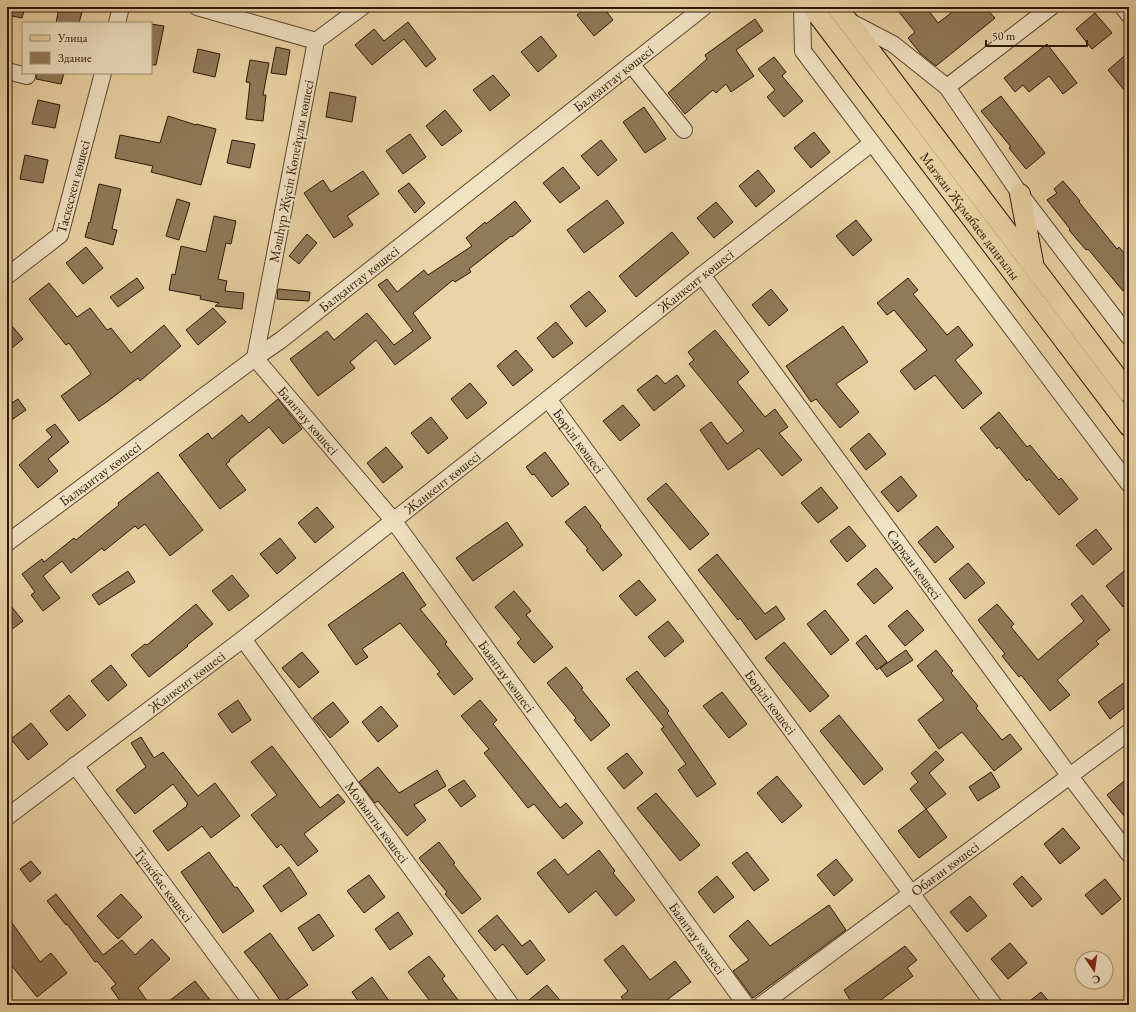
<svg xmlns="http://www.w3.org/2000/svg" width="1136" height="1012" viewBox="0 0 1136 1012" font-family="'EB Garamond',serif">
<rect width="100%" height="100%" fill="#ead3a4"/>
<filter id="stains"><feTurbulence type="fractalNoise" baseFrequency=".005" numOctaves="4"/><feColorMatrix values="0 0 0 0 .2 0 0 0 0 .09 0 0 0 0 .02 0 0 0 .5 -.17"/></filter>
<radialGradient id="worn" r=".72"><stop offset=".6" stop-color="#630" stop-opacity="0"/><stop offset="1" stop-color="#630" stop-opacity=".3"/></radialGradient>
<path fill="#907a58" stroke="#2e1905" d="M7 7H25L22 18 7 15Z
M587 7H603L613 20 594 36 577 15Z
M895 7H926L938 23 959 7H985L995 18 936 66 920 53 908 38 915 32Z
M59 8 82 12 79 23H56Z
M1095 13 1112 33 1092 49 1076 29Z
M755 19 763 31 736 50 754 76 731 92 726 84 716 93 713 90 685 114 668 93 707 59 705 55Z
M408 22 436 59 426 67 404 39 372 65 355 45 374 29 384 41Z
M151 24 164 26 156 65H151Z
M541 36 557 56 538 72 521 52Z
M1047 44 1077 83 1063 94 1049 76 1029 92 1023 85 1015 92 1004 78Z
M276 47 290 50 286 75 271 73Z
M198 49 220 54 215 77 193 72Z
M1129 52V96L1108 70Z
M774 57 786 72 782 76 803 101 784 117 767 97 775 90 758 69Z
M250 60 269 63 263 95H266L263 121 246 119 250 83 246 82Z
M36 73H64L61 84 36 79Z
M493 75 510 95 490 111 473 90Z
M330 92 356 97 352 122 326 117Z
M1001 96 1045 153 1026 169 1009 148 1011 147 981 111Z
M38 100 60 105 55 128 32 124Z
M644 107 666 139 645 153 623 122Z
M445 110 462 131 442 146 426 126Z
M168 116 196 125V124L216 129 201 185 151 172 153 166 115 158 120 135 160 143Z
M814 132 830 152 811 168 794 148Z
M410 134 426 157 403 174 386 151Z
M232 140 255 144 250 168 227 163Z
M601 140 617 160 598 176 581 156Z
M25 155 48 160 43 183 20 179Z
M563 167 580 188 560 203 543 183Z
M758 170 775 191 756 207 739 186Z
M363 171 379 194 347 216 353 225 334 238 304 193 323 180 331 192Z
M1063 181 1080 201 1079 202 1117 249 1119 247 1129 259V286L1123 291 1088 249 1086 250 1069 230 1070 229 1047 200 1057 193 1054 189Z
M409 183 425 203 415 213 398 191Z
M99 184 121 189 112 229 117 230 113 245 85 237 89 222 90 223Z
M177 199 190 203 179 240 166 236Z
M607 200 624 223 584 253 567 230Z
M515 201 531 221 512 237 511 236 469 269 471 272 455 282 453 280 413 313 431 338 395 365 376 340 350 362 355 368 318 396 290 359 327 331 334 340 367 313 394 345 413 331 378 285 387 279 397 292 424 270 428 275 472 246 466 238 485 222 486 224Z
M716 202 733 222 714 238 697 218Z
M214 216 236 221 231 244 226 243 218 279 227 281 225 291 244 293 242 309 215 306 219 303 200 299 201 296 169 290 172 274 175 275 181 246 206 252Z
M856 220 872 240 853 256 836 236Z
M672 232 689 253 636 297 619 276Z
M307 234 317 243 299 264 289 256Z
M86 247 103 268 83 284 66 263Z
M137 278 144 288 118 307 110 297Z
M908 278 918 290 913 294 947 335 958 326 973 345 955 360 982 393 963 409 935 375 915 390 900 371 927 350 894 310 887 315 877 303Z
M49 283 77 317 90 308 107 330 111 328 131 353 164 325 181 346 140 381 138 378 108 401 79 421 61 396 91 374 69 343 66 345 29 299Z
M278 289 310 292 309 301 277 299Z
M771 289 788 310 769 326 752 305Z
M589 291 606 311 586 327 570 306Z
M213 308 226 322 198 345 186 330Z
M7 320 23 339 7 352Z
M556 322 573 343 553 358 537 338Z
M843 326 868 362 836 384 859 412 840 428 816 399 811 402 786 366Z
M715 330 749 372 737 382 765 417 775 409 788 427 779 433 802 460 782 476 759 448 728 470 700 430 711 422 727 444 744 431 689 364 694 360 688 352Z
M516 350 533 370 513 386 497 366Z
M657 375 665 384 677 375 685 386 654 411 637 390Z
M470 383 487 403 467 419 451 399Z
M18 399 26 410 7 423V406Z
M278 399 302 429 283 444 269 427 229 460 230 461 226 464 246 490 220 509 179 455 208 433 212 439 242 415 249 423Z
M623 405 640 425 620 441 603 421Z
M999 412 1027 447 1030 445 1059 480 1061 478 1078 499 1059 515 1029 479 1027 481 999 447 997 449 980 428Z
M431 417 448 438 428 454 411 433Z
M55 424 69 442 48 459 58 471 38 488 19 465 52 437 46 430Z
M869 433 886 454 866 470 850 449Z
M386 447 403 467 383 483 367 463Z
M545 452 569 484 552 497 534 474 532 475 526 467Z
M158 472 203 530 170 556 145 524 138 529 135 526 104 551 102 548 71 573 62 561 43 576 60 598 43 611 31 595 35 592 22 574 42 559 44 562 74 538 76 540 119 505 118 503Z
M901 476 917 496 898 512 881 492Z
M666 483 709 534 690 550 647 499Z
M821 487 838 508 818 523 801 503Z
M585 506 601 526 600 527 622 555 603 571 586 550 588 549 565 522Z
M317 507 334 527 315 543 298 523Z
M507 522 523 545 473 581 456 558Z
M849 526 866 546 847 562 830 541Z
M937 526 954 547 935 563 918 542Z
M1096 529 1112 549 1093 565 1076 545Z
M280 538 296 558 277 574 260 554Z
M717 554 765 614 776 606 785 619 756 640 740 618 738 620 698 570Z
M968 563 985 583 965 599 949 579Z
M1129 567V601L1123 607 1106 586Z
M876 568 893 588 874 604 857 584Z
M128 571 135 582 99 605 92 595Z
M403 572 426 605 420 609 447 642 445 644 473 679 454 695 437 674 440 672 400 623 362 649 368 657 356 665 328 625Z
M232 575 249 596 229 611 212 591Z
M639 580 656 600 636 616 619 596Z
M514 591 531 611 526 615 553 647 534 663 517 643 521 639 495 607Z
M1082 595 1110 630 1096 641 1099 644 1057 680 1070 695 1050 711 1021 675 1019 677 1002 656 1005 654 978 620 997 604 1014 624 1011 627 1038 660 1084 621 1071 604Z
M7 601 23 621 7 633Z
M196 604 213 624 187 645 188 646 149 677 131 655 145 644 147 645Z
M825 610 849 640 831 655 807 624Z
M907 610 924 630 905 646 888 626Z
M668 621 684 641 665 657 648 637Z
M866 635 887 662 877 670 856 643Z
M784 642 829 696 810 712 765 658Z
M906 650 913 660 887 677 880 668Z
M936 650 953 671 951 673 978 706 976 708 1002 740 1010 734 1022 749 994 771 962 732 939 749 918 720 944 700 917 666Z
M302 652 319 672 299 688 282 668Z
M111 665 127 685 108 701 91 681Z
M566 667 583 688 581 689 610 725 591 741 574 720 576 718 547 683Z
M637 671 669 711 667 713 716 784 697 797 678 770 686 764 661 729 664 727 626 679Z
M1129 679V704L1110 719 1098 702Z
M722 692 747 724 729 738 703 706Z
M69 695 86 715 67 731 50 711Z
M238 700 251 720 232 733 218 714Z
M480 700 497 720 493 724 560 808 566 803 583 823 563 839 534 804 528 808 484 753 489 749 461 716Z
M333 702 349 722 330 738 313 718Z
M381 706 398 726 378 742 362 722Z
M839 715 883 769 864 785 820 731Z
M31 723 48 744 28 760 11 739Z
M141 737 154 758 163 752 198 796 215 783 240 816 211 838 202 826 168 851 153 831 187 806 186 805 188 804 173 784 135 814 116 790 146 767 131 743Z
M272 746 320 808 338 794 345 802 304 834 318 851 298 866 281 844 277 848 251 815 277 795 251 762Z
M936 751 944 760 929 773 946 794 926 809 910 789 918 782 911 773Z
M627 753 643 773 624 789 607 768Z
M378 767 399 793 437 770 446 786 414 805 426 820 407 836 378 801 375 803 359 782Z
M991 772 1000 787 978 801 969 787Z
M777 776 802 806 782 823 757 793Z
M1129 777V822L1107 795Z
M464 780 476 796 461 807 448 790Z
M656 793 700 845 680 861 637 808Z
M926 809 947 837 919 858 898 831Z
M1063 828 1080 848 1060 864 1044 844Z
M439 842 455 863 453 864 481 899 462 914 445 894 447 892 419 858Z
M599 850 615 871 613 873 635 900 616 916 596 891 569 913 537 873 555 859 568 875Z
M209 852 235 888 237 887 254 911 223 933 181 872Z
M747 852 769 880 754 891 732 863Z
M836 859 853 880 834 896 817 875Z
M31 861 41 873 30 882 20 869Z
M289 867 307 894 281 912 263 886Z
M369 875 385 897 364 913 347 891Z
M717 876 734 897 714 913 698 892Z
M1022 876 1042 899 1032 907 1013 884Z
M1105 879 1121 899 1102 915 1085 895Z
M56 894 103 955 122 940 135 955 152 939 170 959 138 988 150 1005H123L111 988 116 984 97 961 95 962 67 924 66 925 47 901Z
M121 894 142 917 118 939 97 916Z
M970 896 987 916 967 932 950 912Z
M829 905 846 930 753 998 733 971 749 960 729 936 748 920 770 946Z
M398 912 413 934 390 950 375 929Z
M319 914 334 936 313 951 298 928Z
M497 915 522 946 530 940 545 960 527 975 503 944 495 951 478 931Z
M7 916 40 962 51 953 67 973 37 997 7 960Z
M270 933 308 985 282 1003 260 972 244 952Z
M1010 943 1027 963 1008 979 991 959Z
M623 945 650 980 675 961 691 982 660 1005H627L621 997 628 991 604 960Z
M905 946 917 960 907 968 913 976 874 1005H853L844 990Z
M429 956 445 976 442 979 462 1005H433L408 972Z
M372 977 392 1005H361L352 992Z
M195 981 214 1005H164Z
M547 985 564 1005H523Z
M1041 992 1052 1005H1025Z"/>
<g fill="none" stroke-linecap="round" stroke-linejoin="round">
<defs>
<g id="minor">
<path d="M197 7 316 41"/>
<path id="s1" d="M362 7 316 41 255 358 393 520 746 1005"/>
<path d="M802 7 803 51 1129 484"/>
<path d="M1123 7 1129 15"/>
<path d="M847 20 893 44 947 87 1020 194 1129 337"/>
<path d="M117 23 121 7"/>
<path d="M631 64 684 130"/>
<path d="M7 71 27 76"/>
<path d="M947 87 1051 7"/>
<path id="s2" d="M702 275 1069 775 1129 854"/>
<path id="s3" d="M7 276 60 235 103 73"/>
<path id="s4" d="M548 399 911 893 994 1005"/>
<path id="s5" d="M7 543 255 358 281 340 704 7"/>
<path id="s6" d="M243 639 511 1005"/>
<path id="s7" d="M75 765 253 1005"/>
<path id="s8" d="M7 817 243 639 548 399 702 275 872 143"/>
<path id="s9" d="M761 1005 1129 732"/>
</g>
<g id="major">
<path id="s10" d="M812 7 1129 426"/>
<path d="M837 7 1129 393"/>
<path d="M1020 194 1033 262"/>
</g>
</defs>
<use href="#minor" stroke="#5d482d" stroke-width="18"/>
<use href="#major" stroke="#2e1905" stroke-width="22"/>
<use href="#minor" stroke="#f1e2c4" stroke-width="16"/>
<use href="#major" stroke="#ead3a4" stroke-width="20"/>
</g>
<g text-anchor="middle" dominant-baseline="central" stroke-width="3" stroke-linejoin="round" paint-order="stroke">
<g font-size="14" fill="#2e1905" stroke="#f1e2c4">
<text stroke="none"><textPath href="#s5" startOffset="764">Балқантау көшесі</textPath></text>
<text transform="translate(291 171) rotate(-79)">Мәшһүр Жүсіп Көпейұлы көшесі</text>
<text stroke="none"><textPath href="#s3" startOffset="117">Таскескен көшесі</textPath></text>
<text stroke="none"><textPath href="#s10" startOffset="262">Мағжан Жұмабаев даңғылы</textPath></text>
<text stroke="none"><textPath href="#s5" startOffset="440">Балқантау көшесі</textPath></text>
<text stroke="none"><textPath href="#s8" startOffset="873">Жанкент көшесі</textPath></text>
<text stroke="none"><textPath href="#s1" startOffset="462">Баянтау көшесі</textPath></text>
<text stroke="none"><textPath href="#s4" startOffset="52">Бөрілі көшесі</textPath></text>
<text stroke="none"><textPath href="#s5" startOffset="116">Балқантау көшесі</textPath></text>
<text stroke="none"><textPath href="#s8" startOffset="549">Жанкент көшесі</textPath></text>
<text stroke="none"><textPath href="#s2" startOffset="359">Сарқан көшесі</textPath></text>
<text stroke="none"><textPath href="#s1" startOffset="786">Баянтау көшесі</textPath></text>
<text stroke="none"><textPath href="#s8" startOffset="225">Жанкент көшесі</textPath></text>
<text stroke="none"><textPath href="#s4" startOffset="376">Бөрілі көшесі</textPath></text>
<text stroke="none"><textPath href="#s6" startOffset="227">Мойынты көшесі</textPath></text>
<text stroke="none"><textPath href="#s9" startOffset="229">Обаған көшесі</textPath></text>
<text stroke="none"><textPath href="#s7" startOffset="149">Түлкібас көшесі</textPath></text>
<text stroke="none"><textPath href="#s1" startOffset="1110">Баянтау көшесі</textPath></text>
</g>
</g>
<rect width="1136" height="1012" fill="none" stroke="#ead3a4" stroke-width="24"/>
<rect x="8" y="8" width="1120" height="996" fill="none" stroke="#2e1905" stroke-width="2"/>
<rect x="12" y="12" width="1112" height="988" fill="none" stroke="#2e1905"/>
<rect x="22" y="22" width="130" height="52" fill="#f1e2c4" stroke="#a39278"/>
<rect x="30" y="35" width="20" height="6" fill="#ead3a4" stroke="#a39278"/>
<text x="58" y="42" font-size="12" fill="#2e1905">Улица</text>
<rect x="30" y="52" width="20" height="12" fill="#907a58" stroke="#a39278"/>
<text x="58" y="62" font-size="12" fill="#2e1905">Здание</text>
<g transform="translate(1094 970) rotate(167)"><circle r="19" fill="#f1e2c4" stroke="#a39278"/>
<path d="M0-3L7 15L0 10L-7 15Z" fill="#8f2418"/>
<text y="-6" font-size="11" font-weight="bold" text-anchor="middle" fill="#2e1905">С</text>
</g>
<path d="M986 40v6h101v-6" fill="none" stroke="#2e1905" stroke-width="2"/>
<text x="992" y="40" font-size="12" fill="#2e1905" stroke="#f1e2c4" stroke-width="3" paint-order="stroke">50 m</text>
<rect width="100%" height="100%" filter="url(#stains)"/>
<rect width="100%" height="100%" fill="url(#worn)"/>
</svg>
